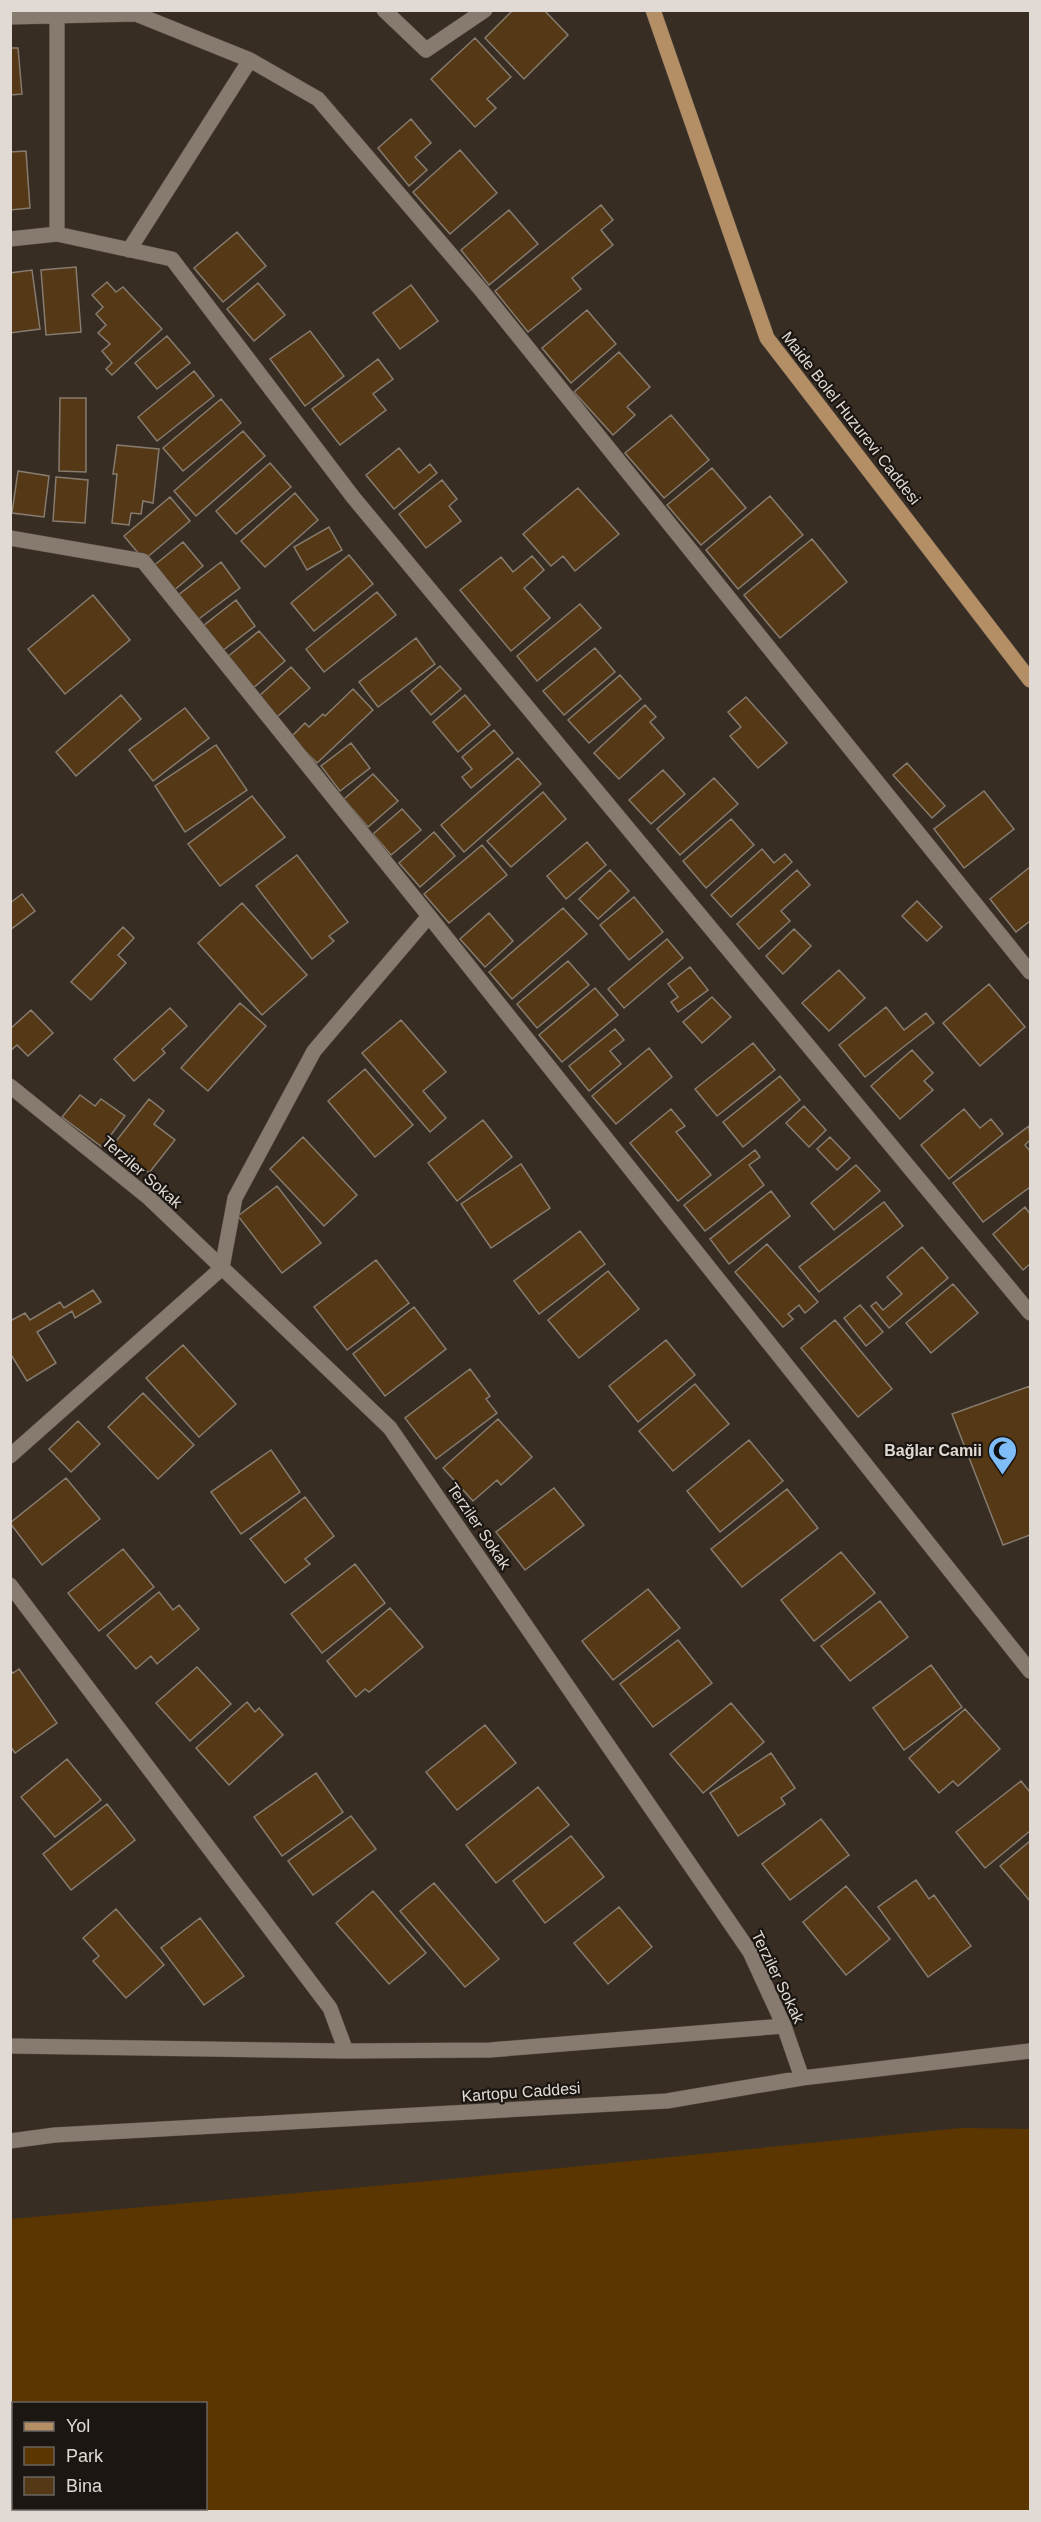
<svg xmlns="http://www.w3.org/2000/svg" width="1041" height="2522" viewBox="0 0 1041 2522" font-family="Arial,sans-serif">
<rect width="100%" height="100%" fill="#372d23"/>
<path fill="#5c3600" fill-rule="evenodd" d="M961 2128 1030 2129V2511H11V2219L440 2180ZM14 2404H206V2508H14Z"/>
<path fill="#553815" stroke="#867b6f" stroke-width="1.5" d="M513 10H544L568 35 524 79 485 38Z
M475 38 511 77 487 99 496 108 475 127 431 79Z
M10 48H18L22 94 10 95Z
M411 119 431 143 415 157 427 170 409 186 378 148Z
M460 150 497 193 450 234 413 192Z
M26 151 30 208 10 210V152Z
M601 205 613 220 601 230 613 245 572 278 581 289 528 332 495 291Z
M509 210 538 244 489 285 461 250Z
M237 232 266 266 223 302 194 268Z
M76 267 81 332 46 335 41 270Z
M32 270 40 329 10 333V273Z
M107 282 116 292 123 287 162 329 112 375 106 369 112 363 102 351 110 344 98 333 106 325 96 314 103 307 92 295Z
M258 283 285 315 254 341 227 309Z
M411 285 438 321 400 349 373 313Z
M587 310 616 344 571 383 542 348Z
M310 331 344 376 305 406 270 359Z
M167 336 190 363 157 389 135 363Z
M619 352 650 387 627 407 635 415 613 435 574 392Z
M378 359 393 379 373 394 386 410 340 445 312 409Z
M194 371 214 396 157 441 138 417Z
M60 398H86V472L59 471Z
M221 399 241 423 183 471 163 448Z
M671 415 709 460 664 498 625 453Z
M243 431 265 456 196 516 174 491Z
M117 445 159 449 153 503 143 501 141 514 131 513 129 525 112 523 117 474H113Z
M399 448 419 473 430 464 437 473 394 509 366 475Z
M270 463 291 487 236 534 216 511Z
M712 468 746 508 701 545 667 505Z
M18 471 49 476 44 517 12 513Z
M56 477 88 480 85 523 53 521Z
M442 480 457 499 449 506 461 521 426 548 399 514Z
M578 488 619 534 575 571 563 556 551 566 523 534Z
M295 493 318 520 265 567 241 541Z
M770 496 803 535 738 589 706 550Z
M170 497 190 521 144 560 124 536Z
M329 527 342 550 307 570 294 547Z
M812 539 847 582 780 638 744 595Z
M183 542 203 566 172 592 152 567Z
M349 555 373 584 314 631 291 603Z
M532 556 544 570 524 588 550 618 511 651 460 590 501 557 513 572Z
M221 562 240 588 196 621 177 596Z
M377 592 396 615 324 672 306 649Z
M93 595 130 640 65 694 28 649Z
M236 600 255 626 222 651 203 626Z
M580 604 601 628 537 681 517 656Z
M259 631 285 661 252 689 226 658Z
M416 638 435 664 378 707 359 682Z
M595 648 615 672 564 715 543 691Z
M440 666 461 689 431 715 411 691Z
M291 667 310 688 277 717 258 697Z
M620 675 641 699 589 743 568 720Z
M353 689 373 710 317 763 291 737 305 723 309 727 323 714 325 716Z
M121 695 141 719 76 776 56 752Z
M465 695 490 725 458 752 433 722Z
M746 697 787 743 758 768 730 736 741 727 728 712Z
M645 705 656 717 650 722 664 738 619 779 594 753Z
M185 708 209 738 153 781 129 750Z
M494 730 513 753 471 788 462 777 472 769 462 757Z
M351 743 370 768 340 791 321 766Z
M216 745 247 790 185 832 155 786Z
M518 758 541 784 464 852 441 825Z
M907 763 945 806 932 818 893 775Z
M663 770 685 794 651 824 629 800Z
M373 774 398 801 368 827 344 799Z
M714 778 738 804 680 855 657 829Z
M984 791 1014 829 964 868 934 829Z
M543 792 566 819 511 867 487 841Z
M252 796 285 837 220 886 188 844Z
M402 809 421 830 391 855 373 834Z
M731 819 754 845 706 888 683 861Z
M434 832 455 856 420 887 399 863Z
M587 842 606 865 566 899 547 876Z
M482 845 507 875 449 923 424 894Z
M762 849 774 863 785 854 792 862 731 917 711 895Z
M297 855 348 922 329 936 334 941 312 959 256 886Z
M1030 867V921L1016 932 990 899Z
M610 870 629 891 598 919 579 899Z
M797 870 810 885 781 911 790 921 759 949 737 924Z
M22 894 35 911 10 930V903Z
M634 897 663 932 629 960 600 925Z
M917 901 942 927 927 941 902 916Z
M242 903 307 975 262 1015 198 943Z
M563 908 587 934 512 999 489 972Z
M489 913 513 941 485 967 460 939Z
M123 927 134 938 118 955 126 963 91 1000 71 982Z
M794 929 811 946 783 974 766 956Z
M667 939 683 958 624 1008 608 989Z
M568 961 589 985 537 1028 517 1004Z
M690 967 708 990 678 1012 671 1002 678 997 668 984Z
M839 970 865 998 829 1031 802 1003Z
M989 984 1025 1027 980 1066 943 1023Z
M595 988 618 1015 562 1062 539 1035Z
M712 997 731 1017 702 1043 683 1022Z
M240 1003 266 1026 208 1091 181 1068Z
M886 1007 904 1030 926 1013 934 1023 865 1077 839 1045Z
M170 1008 187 1026 162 1049 165 1053 134 1081 114 1059Z
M31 1010 53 1033 28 1056 17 1045 10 1051V1029Z
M401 1020 446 1072 423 1091 446 1118 430 1132 362 1053Z
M615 1029 624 1040 610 1051 621 1064 589 1091 569 1066Z
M753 1043 775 1070 717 1116 695 1089Z
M649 1048 672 1077 616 1124 592 1096Z
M912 1050 933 1073 924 1081 933 1090 900 1119 871 1086Z
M365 1069 413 1125 375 1157 328 1101Z
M780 1076 800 1100 743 1147 723 1122Z
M80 1095 95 1106 101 1099 125 1116 102 1147 62 1117Z
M149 1099 164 1111 154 1124 175 1140 149 1173 113 1145Z
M804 1106 826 1130 809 1147 786 1123Z
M671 1109 685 1126 676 1132 711 1175 678 1201 630 1143Z
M964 1109 980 1128 991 1119 1003 1134 949 1179 921 1145Z
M483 1120 512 1157 457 1201 428 1163Z
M1029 1126 1030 1140 1025 1145 1030 1151V1187L983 1222 953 1183Z
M303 1137 357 1195 324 1226 270 1169Z
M830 1137 850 1158 837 1170 817 1149Z
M755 1150 760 1157 749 1165 764 1185 705 1231 684 1205Z
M521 1164 550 1208 491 1248 461 1204Z
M856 1165 880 1191 834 1230 811 1203Z
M277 1186 321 1243 282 1273 238 1216Z
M771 1191 790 1216 729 1264 710 1239Z
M884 1202 903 1226 819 1292 799 1267Z
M1025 1207 1030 1214V1264L1023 1270 993 1234Z
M580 1231 605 1264 539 1314 514 1281Z
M767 1244 818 1302 805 1313 799 1305 788 1314 793 1319 783 1327 735 1272Z
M922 1247 948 1278 889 1328 871 1306 876 1302 883 1310 902 1294 887 1277Z
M376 1260 409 1303 347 1350 314 1307Z
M608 1271 639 1309 579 1358 548 1320Z
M953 1284 978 1313 931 1353 906 1323Z
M93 1290 101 1302 75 1318 72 1311 37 1332 56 1363 27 1381 10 1353V1321L25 1313 30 1320 60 1302 64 1308Z
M860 1305 883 1332 866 1346 844 1318Z
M414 1307 446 1349 385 1396 353 1354Z
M835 1320 892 1389 858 1417 801 1348Z
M666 1340 695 1375 638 1422 609 1386Z
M183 1345 236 1404 199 1437 146 1378Z
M470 1369 490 1396 486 1399 497 1413 436 1459 405 1418Z
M695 1384 729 1424 673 1471 639 1431Z
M1030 1386V1535L1003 1545 952 1414Z
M143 1393 194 1445 158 1479 108 1427Z
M498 1419 532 1457 501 1485 497 1480 473 1501 443 1468Z
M78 1421 100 1444 71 1472 49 1449Z
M749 1440 783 1481 720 1532 687 1491Z
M271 1450 300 1492 241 1534 211 1492Z
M66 1478 100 1519 42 1565 10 1523Z
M554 1488 584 1525 525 1570 496 1532Z
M787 1489 818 1528 742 1587 711 1549Z
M305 1497 334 1536 305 1559 310 1564 285 1583 250 1539Z
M123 1549 154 1587 99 1631 68 1593Z
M841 1552 875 1593 814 1641 781 1600Z
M355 1564 385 1603 322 1653 291 1614Z
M648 1589 680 1628 613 1680 582 1641Z
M159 1592 173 1610 179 1605 199 1629 157 1664 151 1656 136 1669 107 1635Z
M880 1601 908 1637 850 1681 821 1646Z
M390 1608 423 1647 369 1692 365 1689 356 1697 327 1661Z
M678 1640 712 1683 653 1727 620 1684Z
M931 1665 962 1707 904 1750 873 1708Z
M197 1667 231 1704 190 1741 156 1703Z
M19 1669 57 1723 15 1753 10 1746V1670L13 1673Z
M247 1702 255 1712 259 1708 283 1735 229 1785 196 1748Z
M731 1703 764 1742 703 1793 670 1754Z
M965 1709 1000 1749 958 1786 953 1781 939 1793 909 1758Z
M485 1725 516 1763 457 1810 426 1772Z
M771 1753 795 1788 781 1798 785 1804 738 1836 710 1793Z
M67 1759 101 1800 55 1837 21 1797Z
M316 1773 343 1812 282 1856 254 1817Z
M1021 1781 1030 1792V1831L985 1868 956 1832Z
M538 1787 569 1825 496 1883 466 1845Z
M107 1804 135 1840 71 1890 43 1854Z
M351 1816 376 1849 313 1895 288 1861Z
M821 1819 849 1855 790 1900 762 1864Z
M571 1836 604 1877 545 1923 513 1881Z
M1030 1841V1901L1000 1866Z
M916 1880 929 1899 934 1895 971 1946 928 1977 878 1907Z
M434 1883 499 1959 465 1987 400 1911Z
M846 1886 890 1939 846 1975 803 1922Z
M373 1891 426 1953 389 1984 336 1923Z
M619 1907 652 1947 608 1984 574 1943Z
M116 1909 164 1965 126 1998 93 1961 99 1956 83 1938Z
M200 1918 244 1976 204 2005 161 1948Z"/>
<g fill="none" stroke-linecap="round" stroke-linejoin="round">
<defs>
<path id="minor" d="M384 10 426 50 485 10
M57 15V234
M10 17 136 14 250 60 318 99 482 291 1030 972
M10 239 57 234 172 259 353 497 1030 1313
M129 250 250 60
M10 538 143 561 429 916 314 1051 235 1198 222 1268 10 1456
M429 916 1030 1671
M10 1086 149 1198 390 1428 750 1952 784 2026 802 2078
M10 1585 330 2008 346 2051
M10 2046 346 2051 490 2050 784 2026
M10 2141 55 2135 667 2101 802 2078 1030 2051"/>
<path id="major" d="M653 10 767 338 1030 680"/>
</defs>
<use href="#minor" stroke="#514840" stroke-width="16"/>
<use href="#major" stroke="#514840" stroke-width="16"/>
<use href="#minor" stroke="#877b70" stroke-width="15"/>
<use href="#major" stroke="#b48e65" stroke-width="15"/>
</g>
<defs>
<symbol id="mosque-pin" viewBox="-11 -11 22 30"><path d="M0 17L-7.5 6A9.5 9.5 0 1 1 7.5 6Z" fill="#7fbdf9" stroke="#1b1612"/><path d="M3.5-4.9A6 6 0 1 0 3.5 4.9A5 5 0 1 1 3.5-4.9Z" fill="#111"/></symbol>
</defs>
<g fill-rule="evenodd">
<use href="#mosque-pin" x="986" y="1434" width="33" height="45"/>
</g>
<g text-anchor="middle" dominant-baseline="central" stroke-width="4.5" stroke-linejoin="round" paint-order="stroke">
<g font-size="16" fill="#e1dad4" stroke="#1b1612">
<text transform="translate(851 418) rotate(52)">Maide Bolel Huzurevi Caddesi</text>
<text transform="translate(142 1172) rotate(41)">Terziler Sokak</text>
<text transform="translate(479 1526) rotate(56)">Terziler Sokak</text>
<text transform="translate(778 1977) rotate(64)">Terziler Sokak</text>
<text transform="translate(521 2092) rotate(-4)">Kartopu Caddesi</text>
</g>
<g font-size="16" font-weight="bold" fill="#e1dad4" stroke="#1b1612" text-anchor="end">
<text x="982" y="1450">Bağlar Camii</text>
</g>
</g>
<rect width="1041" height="2522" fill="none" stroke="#e1dad4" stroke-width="24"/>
<rect x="12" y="2402" width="195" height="108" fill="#1b1612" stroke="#6a6460" stroke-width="1.5"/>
<rect x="24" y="2422" width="30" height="9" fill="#b48e65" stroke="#6a6460" stroke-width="1.5"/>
<text x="66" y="2432" font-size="18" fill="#e1dad4">Yol</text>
<rect x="24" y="2447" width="30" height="18" fill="#5c3600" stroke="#6a6460" stroke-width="1.5"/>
<text x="66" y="2462" font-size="18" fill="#e1dad4">Park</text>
<rect x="24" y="2477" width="30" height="18" fill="#553815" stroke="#6a6460" stroke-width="1.5"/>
<text x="66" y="2492" font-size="18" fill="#e1dad4">Bina</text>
</svg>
